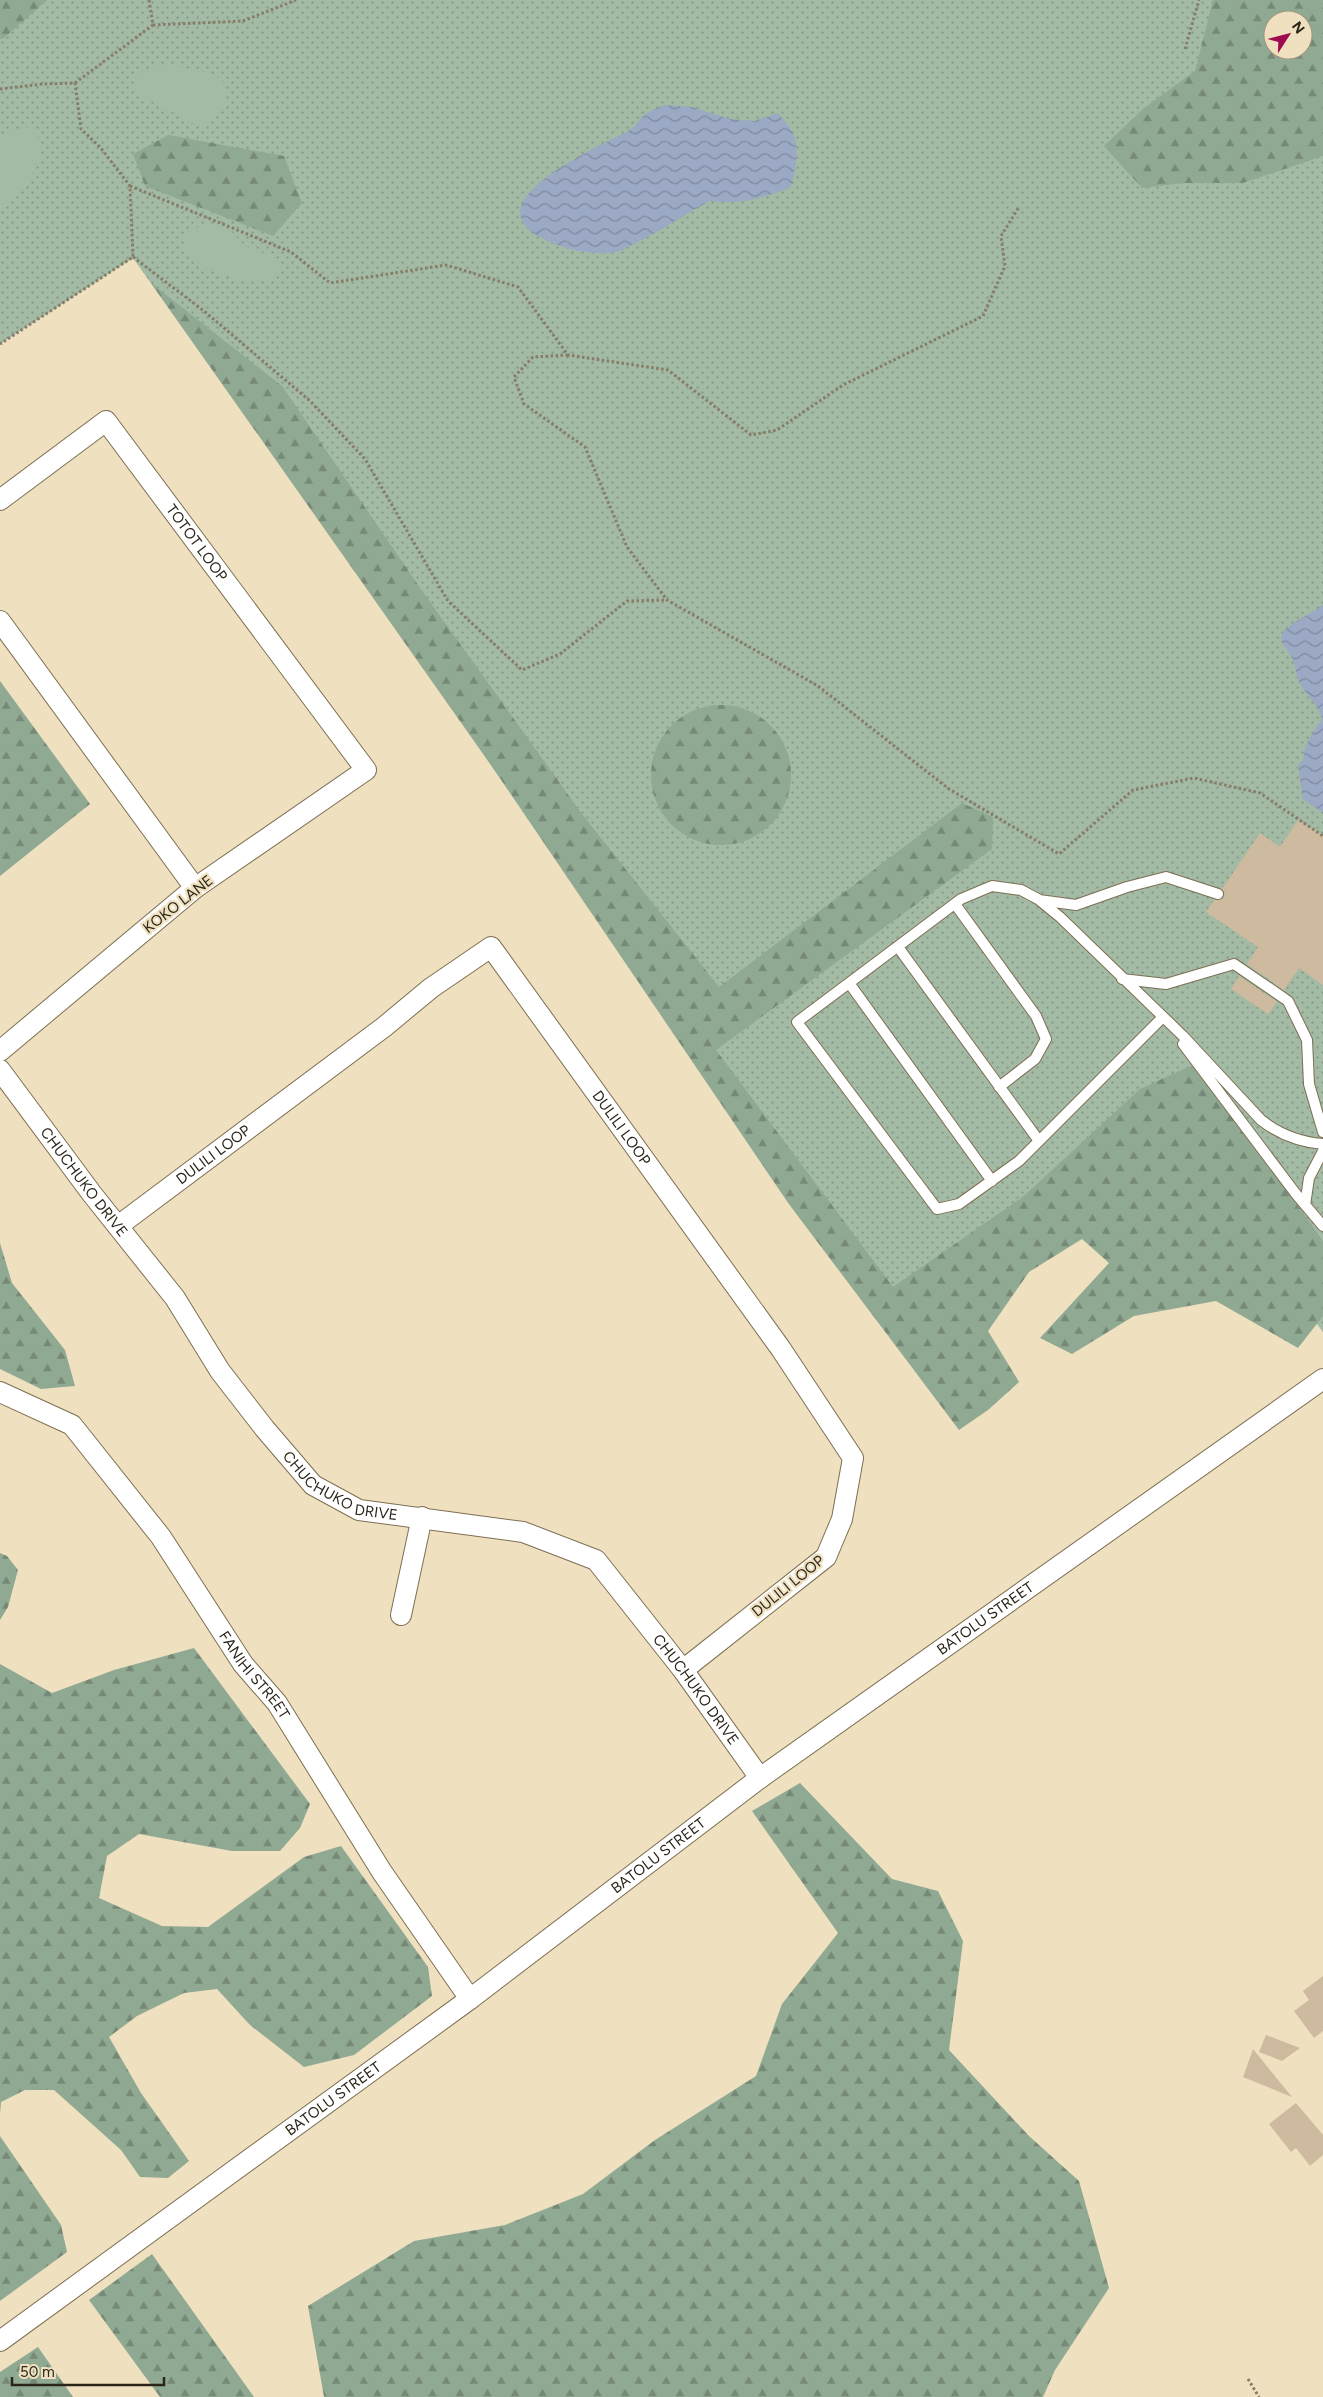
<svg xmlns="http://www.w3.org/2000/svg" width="1323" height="2397" viewBox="0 0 1323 2397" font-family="Figtree,sans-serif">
<defs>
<pattern id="grass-dots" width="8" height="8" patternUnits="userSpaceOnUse" patternTransform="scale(1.25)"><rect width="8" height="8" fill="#a3baa5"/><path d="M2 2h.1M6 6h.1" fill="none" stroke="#859786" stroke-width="1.8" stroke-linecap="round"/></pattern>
<pattern id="forest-firs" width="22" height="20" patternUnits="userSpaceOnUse" patternTransform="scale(1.25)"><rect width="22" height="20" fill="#90a992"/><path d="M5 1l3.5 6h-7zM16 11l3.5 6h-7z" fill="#768976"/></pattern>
<pattern id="water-waves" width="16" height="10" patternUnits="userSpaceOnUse" patternTransform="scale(1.25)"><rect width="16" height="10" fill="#9ba9c5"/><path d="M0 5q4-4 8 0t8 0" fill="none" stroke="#7f899f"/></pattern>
</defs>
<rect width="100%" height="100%" fill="#efe0c0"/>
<path fill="url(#grass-dots)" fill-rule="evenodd" d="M0 0H1323V1332L1244 1230 1042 1210 884 1330 789 1204 463 724 133 258 0 344ZM1273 20H1303V50H1273Z"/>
<path fill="url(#forest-firs)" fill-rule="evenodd" d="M0 0H47L4 38 0 39Z
M1213 0H1323V156L1243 183H1183L1142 188 1104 146 1144 108 1195 71ZM1273 20H1303V50H1273Z
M168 135 284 156 302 203 273 236 145 186 133 154Z
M151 283 282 386 425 595 582 814 719 987 962 803 993 817 992 849 716 1050 893 1287 1024 1196 1140 1089 1197 1063 1323 1241V1316L1298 1348 1216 1301 1134 1316 1072 1354 1040 1338 1109 1263 1082 1239 1029 1272 988 1331 1019 1382 988 1410 959 1430 789 1204 505 785Z
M0 681 90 804 0 876Z
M651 775a70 70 0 1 1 140 0a70 70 0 1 1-140 0Z
M0 1243 12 1283 65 1350 75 1386 41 1389 0 1369Z
M0 1553 7 1556 18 1570 8 1607 0 1620Z
M194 1648 310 1804 300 1828 280 1851H232L139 1834 107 1856 99 1898 162 1926 208 1927 304 1857 341 1846 428 1967 432 1996 354 2055 304 2067 250 2025 217 1989 184 1993 137 2016 109 2037 141 2093 189 2161 168 2178 140 2177 121 2150 54 2090H25L1 2102 0 2114V1664L52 1693 114 1670Z
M800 1783 892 1879 938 1891 963 1941 949 2050 1029 2136 1079 2181 1109 2288 1055 2370 1043 2397H324L308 2306 414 2241 505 2225 583 2194 655 2140 756 2076 782 2004 838 1933 752 1811Z
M0 2136 61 2225 67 2252 0 2301Z
M152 2254 254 2397H160L89 2300Z
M38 2347 73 2397H0V2372Z"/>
<path fill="#a3baa5" d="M154 67H180L214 74 224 83V105L210 123 198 126 156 103 140 98 134 87 137 74Z
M28 127C61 148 23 193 0 205V135Z
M211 224 232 232 245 246 277 258 282 269 275 280 245 282 208 269 187 256 183 240 191 229Z"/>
<path fill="url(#water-waves)" d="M665 105 692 107 730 119 755 121 777 113C803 136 798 156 791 187 763 198 740 205 709 201 683 215 660 232 633 244 628 247 622 251 616 252 593 256 562 249 542 238 469 202 601 146 628 131 636 127 640 118 647 113 653 110 659 107 665 105Z
M1323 605V812H1322L1303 799 1298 765 1303 761C1304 745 1312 732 1322 720 1320 706 1309 699 1302 687 1295 678 1297 666 1292 658 1288 649 1276 642 1284 631 1287 626 1316 610 1323 605Z"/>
<path fill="#ceba9f" d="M1298 820 1323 836V985L1299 968 1284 990 1247 964 1258 947 1206 912 1214 900 1223 899 1225 893 1222 889 1260 833 1280 847Z
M1239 976 1277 1002 1268 1014 1231 989Z
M1323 1976V2031L1314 2038 1294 2011 1309 2000 1303 1991Z
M1266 2035 1300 2048 1282 2061 1259 2052Z
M1253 2049 1292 2097 1243 2077Z
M1296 2103 1323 2135V2155L1310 2166 1296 2148 1291 2152 1269 2124Z"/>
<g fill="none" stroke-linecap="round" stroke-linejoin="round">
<defs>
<path id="lane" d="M1039 900 1076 905 1127 887 1166 877 1218 894
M955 904 1036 1016 1046 1039 1035 1059 999 1087
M898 947 1039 1141
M1122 979 1166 984 1234 964 1288 1001 1307 1040 1309 1084 1323 1132
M849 983 992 1181
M1162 1018 1019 1161 959 1204 937 1209 797 1022 961 899 992 886 1021 890 1038 899 1060 917 1183 1036 1261 1120C1280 1135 1299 1142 1323 1144
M1183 1044 1296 1194 1323 1226
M1305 1205 1309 1178 1323 1151"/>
<g id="street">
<path id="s1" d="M0 500 106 421 366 770 195 888 0 1051"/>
<path d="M0 621 195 888"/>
<path id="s2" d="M0 1070 92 1194 175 1298 220 1371 265 1429 313 1485 359 1510 523 1532 596 1560 683 1670 760 1778"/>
<path id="s3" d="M118 1226 384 1027 431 988 491 947 781 1349 853 1458 842 1519 826 1557 683 1670"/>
<path id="s4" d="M0 1392 72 1425 161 1537 243 1664 277 1703 382 1872 470 1999"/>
<path d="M401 1615 422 1517"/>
<path id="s5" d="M0 2341 470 1999 760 1778 1323 1379"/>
</g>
</defs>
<use href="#lane" stroke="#7d6f52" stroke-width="12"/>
<use href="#street" stroke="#7d6f52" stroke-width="22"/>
<path stroke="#867c67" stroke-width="3" stroke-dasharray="2.5 2.5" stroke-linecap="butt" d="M153 25 243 21 296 0
M1185 49 1199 0
M75 83 153 25 149 0
M0 89 43 84 75 83 81 129 100 147 130 186 133 257 0 344
M130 186 291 252 330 283 446 265 518 287 568 355 668 370 751 435 777 430 843 385 983 316 1005 266 1001 236 1019 207
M133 257 204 311 310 401 365 459 448 601 522 670 560 654 627 601 667 600
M568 355 533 357 514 377 524 404 585 447 627 547 667 600 818 686 949 789 1059 854 1133 790 1194 778 1260 793 1323 836
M1248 2379 1259 2397"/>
<use href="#lane" stroke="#fff" stroke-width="10"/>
<use href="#street" stroke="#fff" stroke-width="20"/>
</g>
<g text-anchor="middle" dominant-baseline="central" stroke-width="4.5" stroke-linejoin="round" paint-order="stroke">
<g font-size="15" fill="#2b2519" stroke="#efe0c0">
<text stroke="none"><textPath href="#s1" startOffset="284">TOTOT LOOP</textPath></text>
<text transform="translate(178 904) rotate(-38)">KOKO LANE</text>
<text stroke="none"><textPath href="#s3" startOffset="689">DULILI LOOP</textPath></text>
<text stroke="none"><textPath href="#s3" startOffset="119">DULILI LOOP</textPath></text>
<text stroke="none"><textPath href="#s2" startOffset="140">CHUCHUKO DRIVE</textPath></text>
<text stroke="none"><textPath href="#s2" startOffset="545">CHUCHUKO DRIVE</textPath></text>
<text transform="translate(788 1586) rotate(-39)">DULILI LOOP</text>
<text stroke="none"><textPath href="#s5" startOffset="1222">BATOLU STREET</textPath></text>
<text stroke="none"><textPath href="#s4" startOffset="389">FANIHI STREET</textPath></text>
<text stroke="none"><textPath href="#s2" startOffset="980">CHUCHUKO DRIVE</textPath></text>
<text stroke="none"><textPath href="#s5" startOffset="818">BATOLU STREET</textPath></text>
<text stroke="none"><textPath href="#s5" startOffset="412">BATOLU STREET</textPath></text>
</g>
</g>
<g transform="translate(1288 35) rotate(54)"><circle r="24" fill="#efe0c0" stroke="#a1957d"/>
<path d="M0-4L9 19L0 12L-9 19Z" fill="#a00a4e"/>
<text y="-8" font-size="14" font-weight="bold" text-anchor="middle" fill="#2b2519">N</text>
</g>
<path d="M12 2377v8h152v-8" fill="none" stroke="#2b2519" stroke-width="2.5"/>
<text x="20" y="2377" font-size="15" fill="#2b2519" stroke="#efe0c0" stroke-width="4" paint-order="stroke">50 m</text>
</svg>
